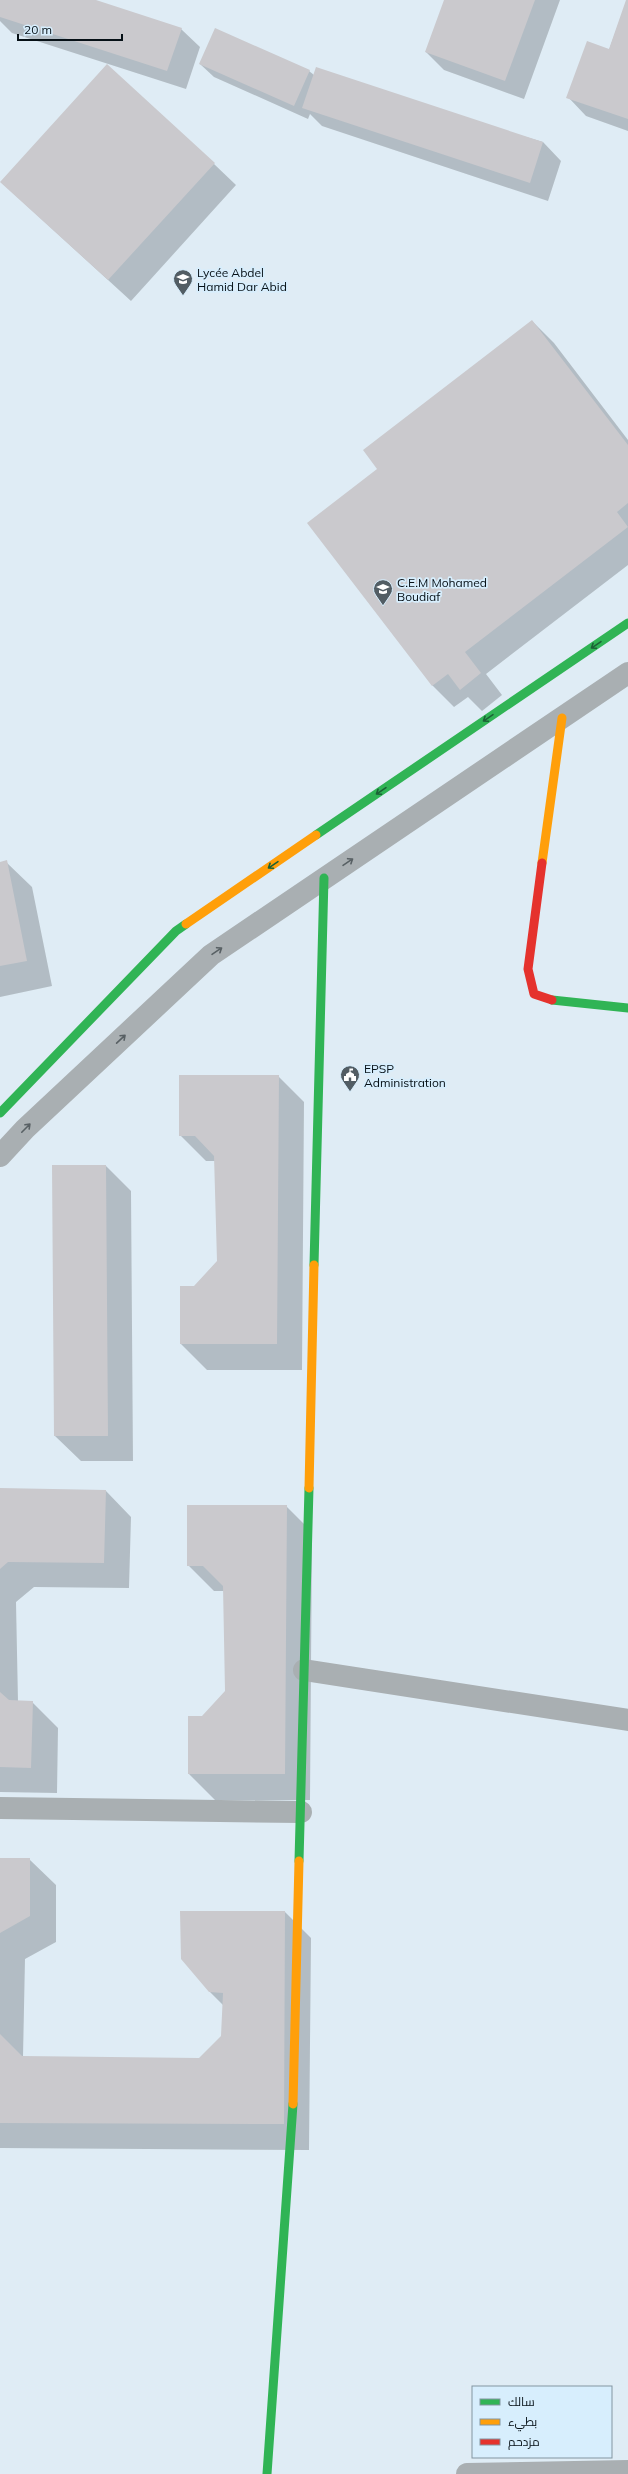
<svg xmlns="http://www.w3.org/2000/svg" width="628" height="2474" viewBox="0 0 628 2474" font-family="Mulish,Cairo,sans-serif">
<rect width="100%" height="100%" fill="#dfecf5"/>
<path fill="#0003" d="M0 0H92L181 29 200 47 186 89 12 33 0 21Z
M445 0H560L524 99 444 70 426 52Z
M627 0H628V131L586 116 568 97 609 50Z
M200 64 309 71 314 75 543 142 561 161 548 201 322 126 310 114 308 119 214 77Z
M214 164 236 185 131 301 1 182Z
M532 321 554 343 628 440V565L486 674 502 695 482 711 468 697 454 707 432 685 378 469Z
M6 862 32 887 52 986 0 997V863Z
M278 1076 304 1102 302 1370H207L181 1344 194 1287 218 1261 215 1161H206L180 1135Z
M106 1166 131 1191 133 1461H81L55 1436Z
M0 1489 106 1491 131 1517 129 1588 34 1587 16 1602 18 1702H32L58 1728 57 1793 0 1792Z
M286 1506 312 1532 310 1800H215L189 1774 203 1717 226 1691 224 1591H214L188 1565Z
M0 1859 30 1860 56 1885V1942L25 1959 23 2057 200 2059 222 2037 224 2006 210 1992 285 1912 311 1938 309 2150 0 2148Z"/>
<path fill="#cac9cd" d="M0 0H96L182 28 167 71 0 17Z
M444 0H535L505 81 425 52Z
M626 0H628V119L566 98 587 41 609 49Z
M215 28 310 70 294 106 199 64Z
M107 64 215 163 108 280 0 182Z
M316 67 543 142 530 183 302 108Z
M532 320 628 445V503L617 512 628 527 465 652 481 673 460 690 448 674 432 686 307 523 377 469 363 450Z
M7 860 27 961 0 966V862Z
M179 1075H279L277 1344H180V1286H194L217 1261 214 1156 195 1136H179Z
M52 1165H106L108 1436H54Z
M0 1488 106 1490 104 1563 8 1562 0 1569Z
M187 1505H287L285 1774H188V1716H202L225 1691 223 1586 203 1566H187Z
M0 1692 9 1700 33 1701 31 1768 0 1767Z
M0 1858H30V1916L0 1933Z
M180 1911H285L284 2124 0 2123V2034L22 2056 199 2058 221 2036 223 1993 209 1992 181 1959Z"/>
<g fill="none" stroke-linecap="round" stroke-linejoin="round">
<path stroke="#a9afb2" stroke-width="22" d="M0 1156 25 1129 211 955 628 673
M304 1670 628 1720
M0 1808 301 1812
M467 2474 628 2471"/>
<path stroke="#30b455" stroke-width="9" d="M316 835 628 623
M552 1000 628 1008
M0 1113 176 931 186 924
M314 1265 324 878
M299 1861 309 1488
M267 2474 293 2104"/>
<path stroke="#ff9f0a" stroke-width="9" d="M542 863 562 718
M186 924 316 835
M309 1488 314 1265
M293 2104 299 1861"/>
<path stroke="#e5322d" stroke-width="9" d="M542 863 528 969 534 994 552 1000"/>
</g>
<defs><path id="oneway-shaft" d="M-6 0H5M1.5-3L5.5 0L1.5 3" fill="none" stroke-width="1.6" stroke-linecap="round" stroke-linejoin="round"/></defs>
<g stroke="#1b6236">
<use href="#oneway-shaft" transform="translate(596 645) rotate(146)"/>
<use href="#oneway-shaft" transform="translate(488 718) rotate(146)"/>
<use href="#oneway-shaft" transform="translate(381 791) rotate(146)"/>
<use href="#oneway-shaft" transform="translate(273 865) rotate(146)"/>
</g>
<g stroke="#586064">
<use href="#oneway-shaft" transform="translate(348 862) rotate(-34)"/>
<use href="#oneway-shaft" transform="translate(217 951) rotate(-34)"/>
<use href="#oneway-shaft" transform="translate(121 1039) rotate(-43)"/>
<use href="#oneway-shaft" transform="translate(26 1128) rotate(-45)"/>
</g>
<defs>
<symbol id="school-pin" viewBox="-11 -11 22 30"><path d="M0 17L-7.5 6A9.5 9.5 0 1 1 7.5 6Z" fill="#525d64" stroke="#d7eefd"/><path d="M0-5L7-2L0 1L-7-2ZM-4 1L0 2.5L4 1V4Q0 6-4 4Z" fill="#fff"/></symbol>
<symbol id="civic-pin" viewBox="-11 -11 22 30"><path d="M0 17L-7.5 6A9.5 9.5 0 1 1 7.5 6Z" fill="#525d64" stroke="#d7eefd"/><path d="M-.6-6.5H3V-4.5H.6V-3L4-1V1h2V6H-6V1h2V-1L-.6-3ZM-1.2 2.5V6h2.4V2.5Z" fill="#fff"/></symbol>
</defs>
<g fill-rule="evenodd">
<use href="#school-pin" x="172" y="268" width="22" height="30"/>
<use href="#school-pin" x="372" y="578" width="22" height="30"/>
<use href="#civic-pin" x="339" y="1064" width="22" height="30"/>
</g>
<g text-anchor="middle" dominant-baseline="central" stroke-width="3.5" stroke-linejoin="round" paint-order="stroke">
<g font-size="12" fill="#061016" stroke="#d7eefd" text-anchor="start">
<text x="197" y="272">Lycée Abdel<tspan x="197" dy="14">Hamid Dar Abid</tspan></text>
<text x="397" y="582">C.E.M Mohamed<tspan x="397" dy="14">Boudiaf</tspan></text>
<text x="364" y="1068">EPSP<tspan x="364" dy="14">Administration</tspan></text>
</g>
</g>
<rect x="472" y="2386" width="140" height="72" fill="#d7eefd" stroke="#8395a1"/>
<rect x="480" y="2399" width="20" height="6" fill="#30b455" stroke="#8395a1"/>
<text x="508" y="2406" font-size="12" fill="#061016">سالك</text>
<rect x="480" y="2419" width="20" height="6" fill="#ff9f0a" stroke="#8395a1"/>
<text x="508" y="2426" font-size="12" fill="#061016">بطيء</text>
<rect x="480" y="2439" width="20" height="6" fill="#e5322d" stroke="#8395a1"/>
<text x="508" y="2446" font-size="12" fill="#061016">مزدحم</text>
<path d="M18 34v6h104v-6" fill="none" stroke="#061016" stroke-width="2"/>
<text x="24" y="34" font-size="12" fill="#061016" stroke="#d7eefd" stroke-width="3" paint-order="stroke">20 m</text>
</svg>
